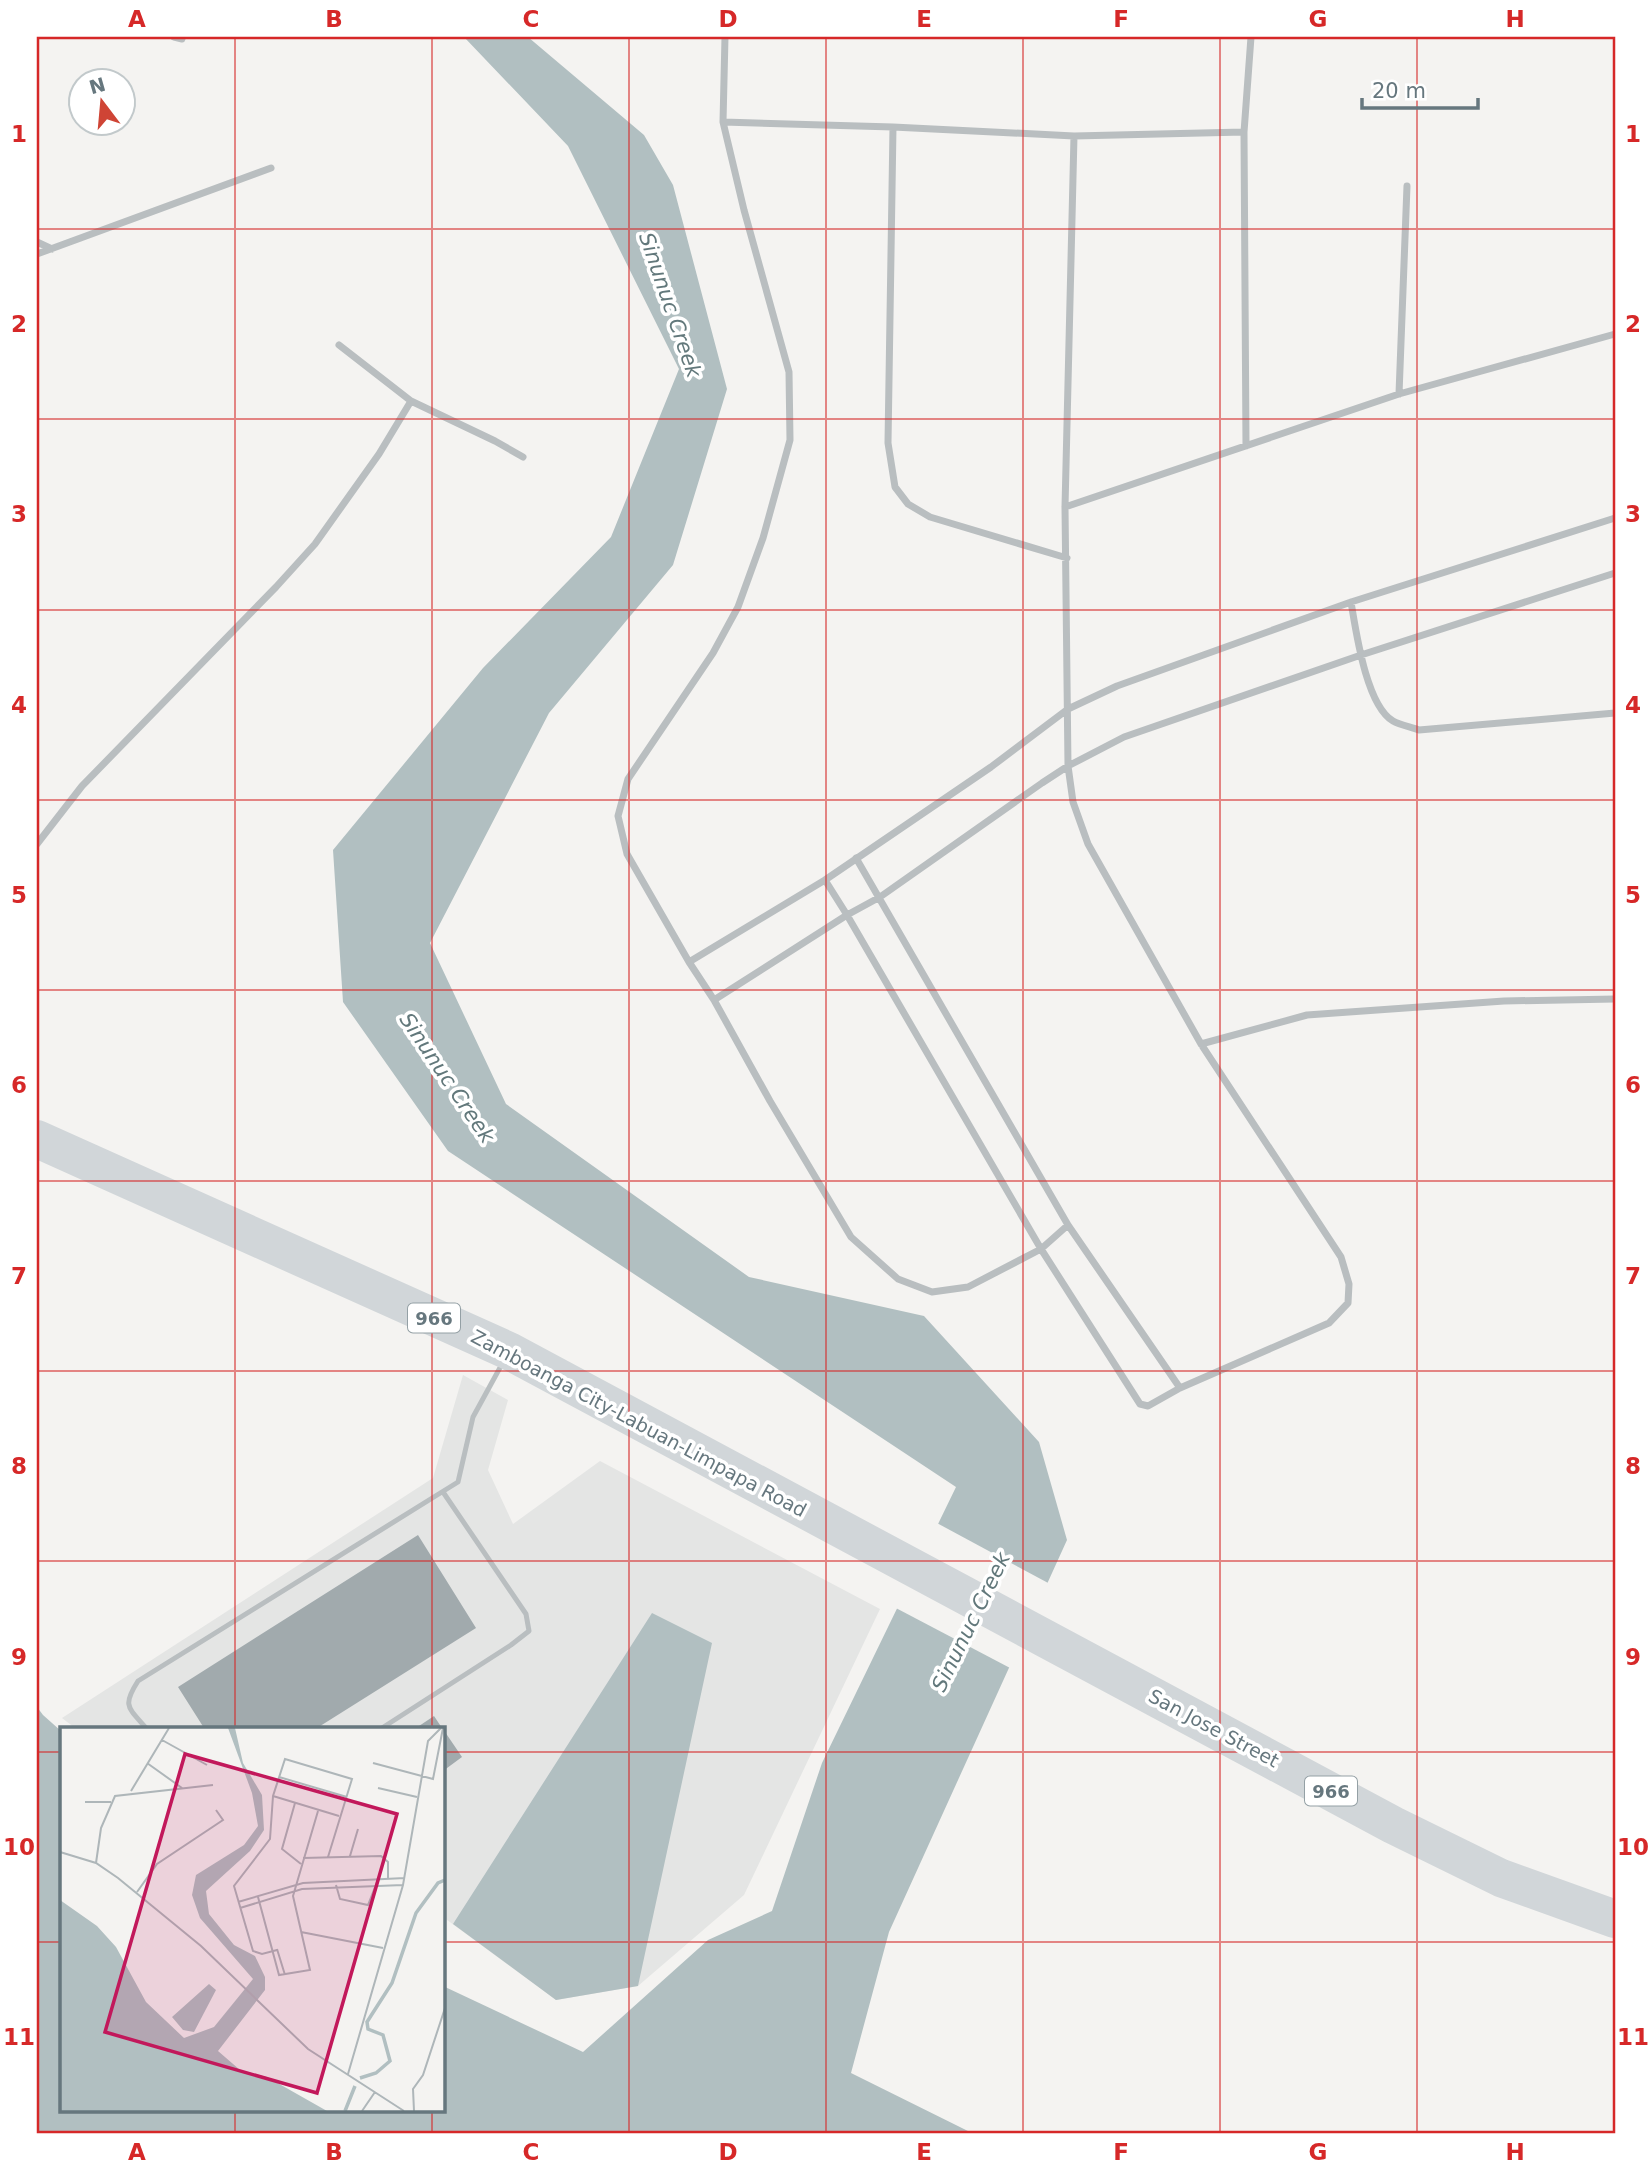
<svg xmlns="http://www.w3.org/2000/svg" width="1652" height="2171" viewBox="0 0 1652 2171" font-family="'DejaVu Sans',sans-serif">
<rect width="100%" height="100%" fill="#f4f3f1"/>
<path fill="#e4e5e4" d="M463 1375 508 1400 488 1470 513 1524 600 1461 880 1609 744 1895 638 1986 556 2000 443 1917V1728H75L62 1718 433 1478Z"/>
<path fill="#b1bfc1" d="M464 37H528L644 135 673 185 727 389 673 565 549 713 430 943 506 1104 749 1277 924 1316 1039 1442 1067 1540 889 1932 851 2073 974 2134H37V1707L43 1715 61 1731V2110H443V1986L583 2052 708 1940 772 1911 822 1763 956 1487 448 1151 343 1002 333 850 483 668 611 537 679 369 568 146Z
M652 1613 712 1643 638 1986 556 2000 453 1924Z"/>
<path fill="#f4f3f1" d="M935 1522 1050 1584 1012 1669 894 1607Z"/>
<path fill="#a1aaad" d="M418 1535 476 1628 317 1728H204L178 1687Z
M434 1716 442 1728H416Z
M443 1729 462 1757 443 1771Z"/>
<g fill="none" stroke-linecap="round" stroke-linejoin="round">
<path stroke="#b9bec0" stroke-width="5" d="M146 1728C128 1707 122 1706 138 1681L458 1482 473 1417 502 1364
M382 1728 511 1645 529 1631 526 1614 443 1492"/>
<path stroke="#b9bec0" stroke-width="7" d="M174 37 182 39
M725 37 723 122 744 210 789 372 790 440 763 538 738 607 713 653 628 779 618 816 627 854 689 962 714 1000 770 1101 851 1237 898 1279 932 1292 968 1287 1041 1249 1068 1225
M723 122 893 127 1074 136 1244 132
M893 127 888 443 895 487 908 504 930 517 1067 558
M37 242 52 249
M37 254 271 168
M1399 394 1407 186
M411 401 495 441 523 457
M1246 446 1244 132 1251 37
M1065 507 1399 394 1615 334
M1351 602C1356 631 1366 705 1393 721 1400 725 1411 727 1419 730L1615 713
M37 844 82 786 276 587 315 544 379 454 411 401 339 345
M856 858 1068 1225 1180 1388
M825 880 847 915 1041 1249 1140 1404 1148 1406 1180 1388 1329 1323 1348 1303 1349 1284 1341 1257 1201 1044 1088 844 1073 802 1068 766 1065 507 1074 136
M689 962 825 880 991 767 1068 709 1117 686 1351 602 1615 518
M714 1000 847 915 880 897 1042 783 1068 766 1124 737 1361 655 1615 573
M1201 1044 1307 1015 1504 1001 1615 999"/>
<path stroke="#d1d6d9" stroke-width="38" d="M37 1139 509 1351 1393 1825 1501 1878 1615 1919"/>
</g>
<path fill="none" stroke="#d62828" stroke-width="2" stroke-opacity="0.55" d="M235 37V1728M432 37V1728M629 37V2134M826 37V2134M1023 37V2134M1220 37V2134M1417 37V2134M37 229H1615M37 419H1615M37 610H1615M37 800H1615M37 990H1615M37 1181H1615M37 1371H1615M37 1561H1615M37 1752H61M443 1752H1615M37 1942H61M443 1942H1615M235 2110V2134M432 2110V2134"/>
<g text-anchor="middle" dominant-baseline="central" stroke-width="7" stroke-linejoin="round" paint-order="stroke">
<g fill="#fff" stroke="#94a0a5" stroke-width="2">
<rect x="408" y="1303.5" width="52" height="29" rx="5"/>
<rect x="1305" y="1776.5" width="52" height="29" rx="5"/>
</g>
<g font-size="18" font-weight="bold" fill="#66777e">
<text x="434" y="1318">966</text>
<text x="1331" y="1791">966</text>
</g>
<g font-size="19" fill="#66777e" stroke="#fff">
<text transform="translate(639 1423) rotate(28)">Zamboanga City-Labuan-Limpapa Road</text>
<text transform="translate(1214 1728) rotate(28)">San Jose Street</text>
</g>
<g font-size="21" font-style="italic" fill="#62787b" stroke="#fff">
<text transform="translate(670 305) rotate(71)">Sinunuc Creek</text>
<text transform="translate(447 1078) rotate(56)">Sinunuc Creek</text>
<text transform="translate(971 1622) rotate(-64)">Sinunuc Creek</text>
</g>
</g>
<g transform="translate(60 1727)">
<rect width="385" height="385" fill="#f4f3f1"/>
<path d="M168 1H175L183 36 202 68 204 103 190 124 146 164 149 187 174 218 195 229 205 250V263L158 324 180 343 207 350 267 384H0V173L37 199 56 220 86 275 124 311 154 300 193 252 140 191 132 168 136 148 184 118 198 99 192 66ZM149 257 156 263 134 305 123 303 112 290Z" fill="#b1bfc1"/>
<path fill="none" stroke="#b1bfc1" stroke-width="3.5" d="M300 351 316 346 330 334 323 308 308 302 307 295 332 256 356 186 378 156 385 153M285 384 295 359"/>
<path fill="none" stroke="#aeb6b9" stroke-width="2" d="M102 13 147 38M87 36 122 61M313 36 373 52 383 1M219 50 287 70M318 61 357 70M71 64 109 1M213 69 279 89M25 75H51M235 76 222 122 241 137M0 125 36 136 58 151 141 219 248 322 344 384M290 129 298 102M243 131 321 129 328 135V151M36 136 41 101 55 69 153 58M276 158 280 172 308 178 317 155M77 165 97 137 163 93 156 83M198 170 219 248 250 243 233 169 258 84M178 175 243 156 345 151M180 181 242 162 343 158M241 205 323 221M217 222 225 248M217 223 202 227 193 224 174 159 210 112 213 69 225 32 292 52 268 130M288 347 343 158 368 14 381 1M302 384 315 365M354 384 353 362 363 348 385 281"/>
<path fill="#c2185b" fill-opacity="0.15" stroke="#c2185b" stroke-width="3.5" d="M125 27 337 87 257 366 45 305Z"/>
<rect width="385" height="385" fill="none" stroke="#66777e" stroke-width="3.5"/>
</g>
<rect width="1652" height="2171" fill="none" stroke="#ffffff" stroke-width="77"/>
<g transform="translate(102 102) rotate(344)"><circle r="33" fill="#ffffff" stroke="#c2c9cb" stroke-width="2"/>
<path d="M0-5L12 26L0 18L-12 26Z" fill="#cf4435"/>
<text y="-10" font-size="19" font-weight="bold" text-anchor="middle" fill="#66777e">N</text>
</g>
<path d="M1362 98v10h116v-10" fill="none" stroke="#66777e" stroke-width="3.5"/>
<text x="1372" y="98" font-size="21" fill="#66777e" stroke="#ffffff" stroke-width="5" paint-order="stroke">20 m</text>
<rect x="38" y="38" width="1576" height="2094" fill="none" stroke="#d62828" stroke-width="2.5"/>
<g font-size="23" text-anchor="middle" font-weight="bold" fill="#d62828">
<text x="137" y="27">A</text>
<text x="334" y="27">B</text>
<text x="531" y="27">C</text>
<text x="728" y="27">D</text>
<text x="924" y="27">E</text>
<text x="1121" y="27">F</text>
<text x="1318" y="27">G</text>
<text x="1515" y="27">H</text>
<text x="19" y="142">1</text>
<text x="1633" y="142">1</text>
<text x="19" y="332">2</text>
<text x="1633" y="332">2</text>
<text x="19" y="522">3</text>
<text x="1633" y="522">3</text>
<text x="19" y="713">4</text>
<text x="1633" y="713">4</text>
<text x="19" y="903">5</text>
<text x="1633" y="903">5</text>
<text x="19" y="1093">6</text>
<text x="1633" y="1093">6</text>
<text x="19" y="1284">7</text>
<text x="1633" y="1284">7</text>
<text x="19" y="1474">8</text>
<text x="1633" y="1474">8</text>
<text x="19" y="1665">9</text>
<text x="1633" y="1665">9</text>
<text x="19" y="1855">10</text>
<text x="1633" y="1855">10</text>
<text x="19" y="2045">11</text>
<text x="1633" y="2045">11</text>
<text x="137" y="2160">A</text>
<text x="334" y="2160">B</text>
<text x="531" y="2160">C</text>
<text x="728" y="2160">D</text>
<text x="924" y="2160">E</text>
<text x="1121" y="2160">F</text>
<text x="1318" y="2160">G</text>
<text x="1515" y="2160">H</text>
</g>
</svg>
